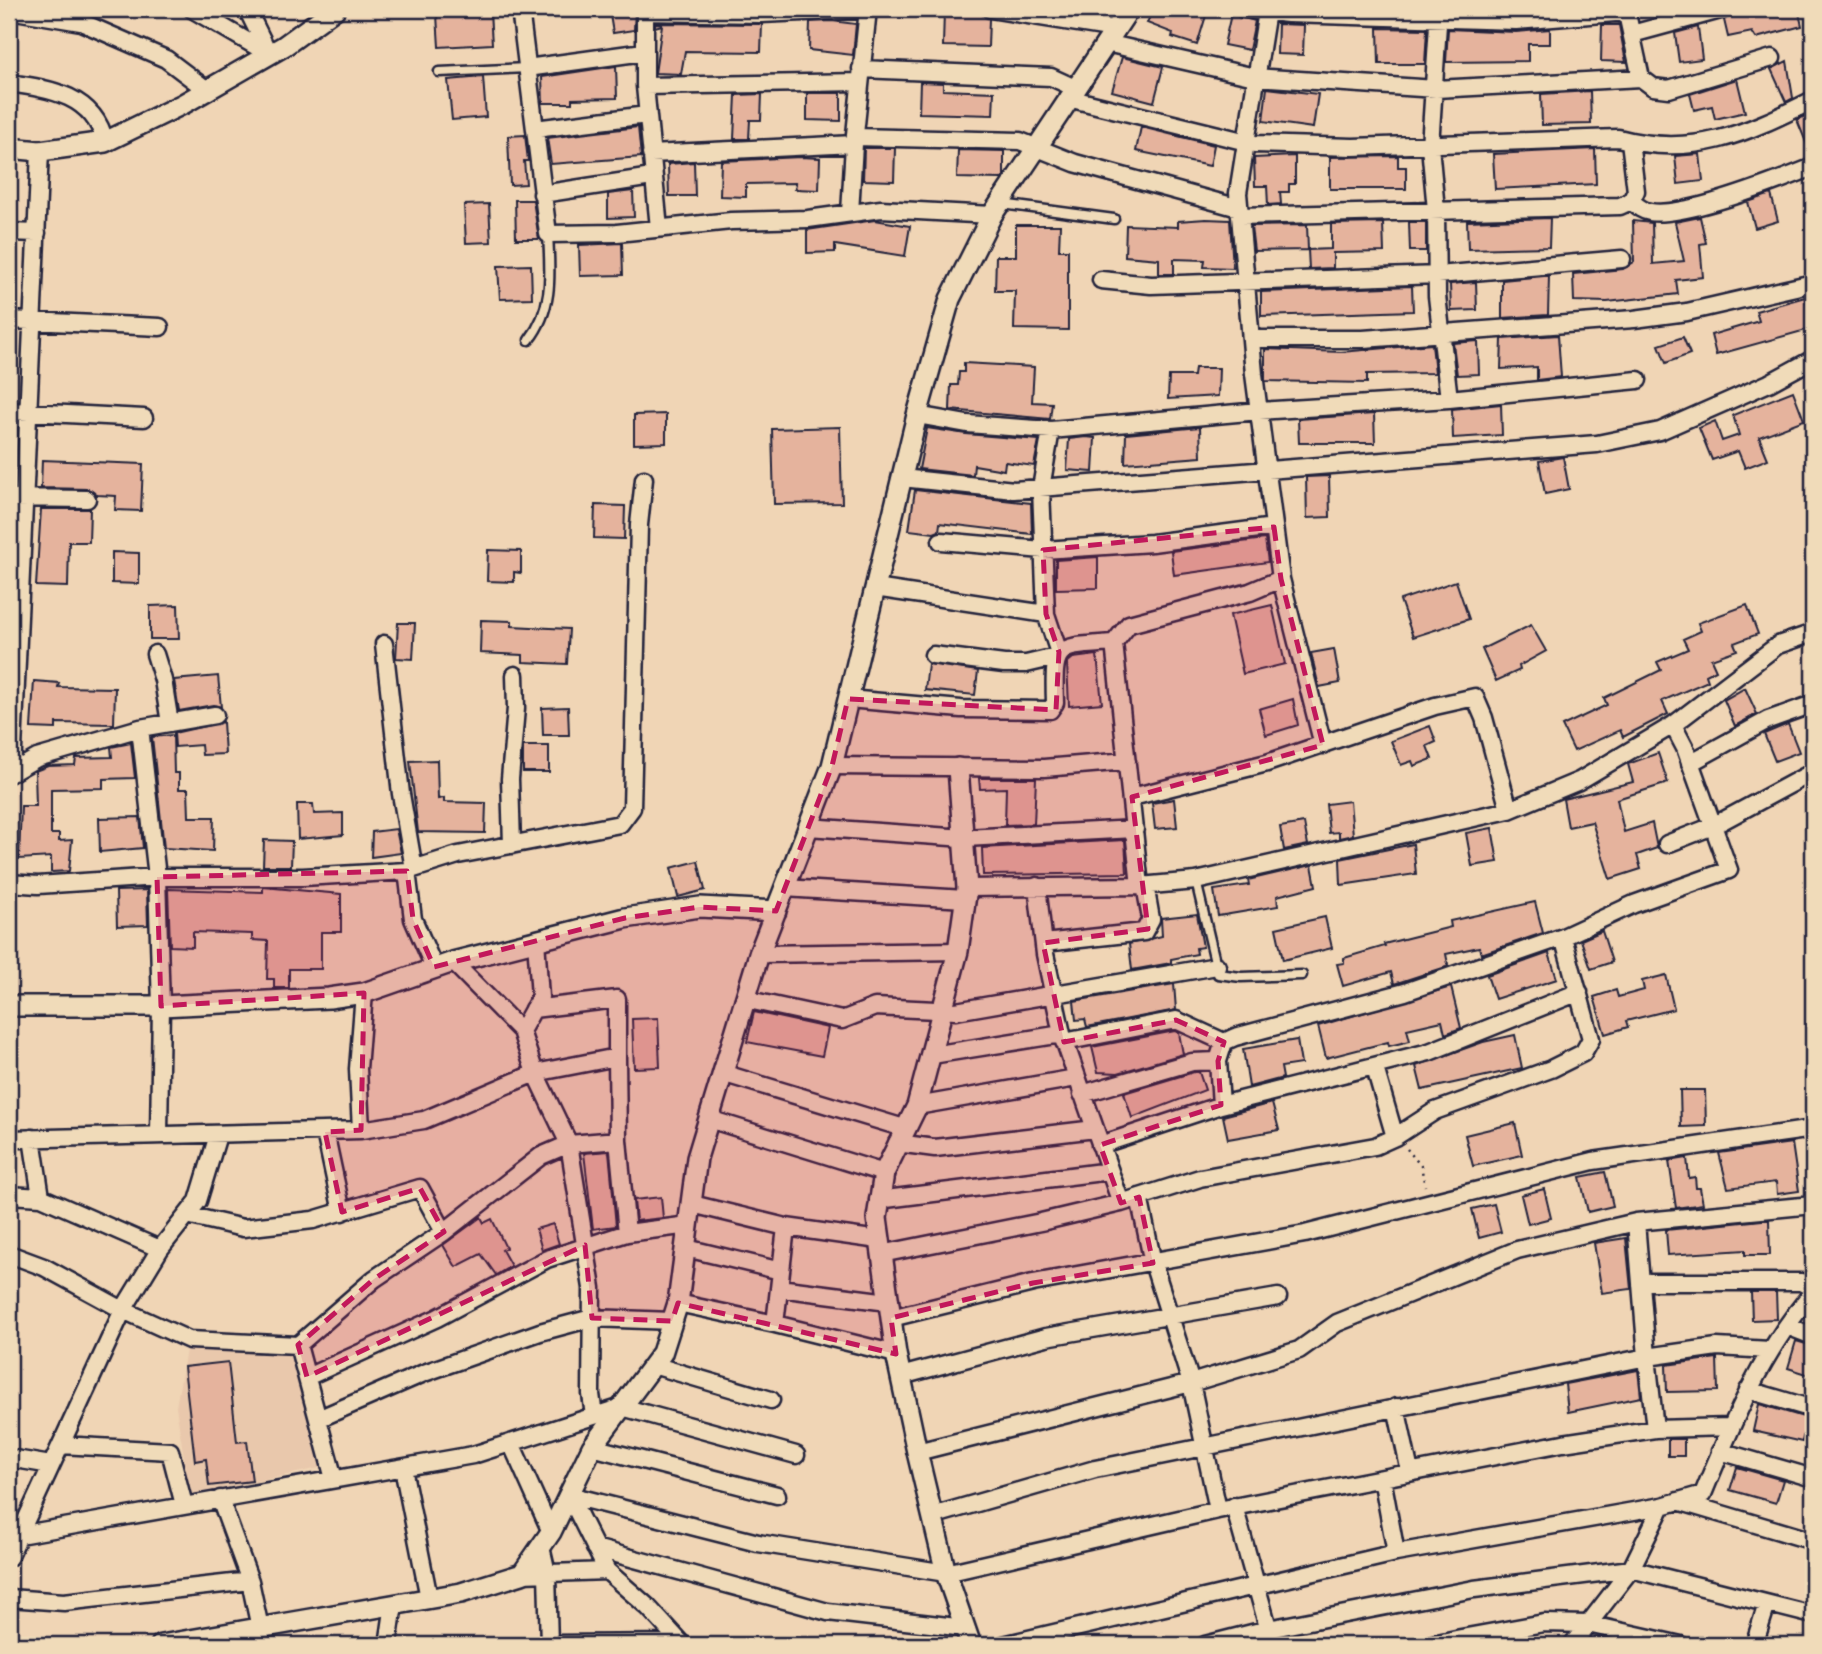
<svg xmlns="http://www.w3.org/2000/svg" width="1822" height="1654" viewBox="0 0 1822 1654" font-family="'Playpen Sans',sans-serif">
<rect width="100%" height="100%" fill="#f0d5b5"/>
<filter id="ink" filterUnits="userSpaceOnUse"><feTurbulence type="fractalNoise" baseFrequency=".0143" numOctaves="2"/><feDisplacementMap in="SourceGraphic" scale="14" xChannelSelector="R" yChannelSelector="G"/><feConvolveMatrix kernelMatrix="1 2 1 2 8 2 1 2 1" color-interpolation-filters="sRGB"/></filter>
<g filter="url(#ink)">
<path fill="#e9c8ac" d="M186 1350 292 1352 324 1467 190 1496 176 1407Z"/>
<path fill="#e5b39d" stroke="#22223b" stroke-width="2" d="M609 9H635L634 30 613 33Z
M1153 9H1208L1197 45 1172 37 1173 33 1147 23Z
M1751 9H1798L1802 26 1756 38 1752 32 1728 37 1724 20 1734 13Z
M944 11 980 12 989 19 988 47 943 46Z
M490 12 492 44 439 47 437 15Z
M1231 14 1255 21 1249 50 1224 45Z
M832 21 856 24 853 55 809 50 810 22Z
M655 23 762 24 761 52 685 51 681 74 655 73 662 25 655 27Z
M1278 24 1304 25 1303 55 1277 54Z
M1602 25H1619L1626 62 1601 61Z
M1698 27 1702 59 1679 62 1675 33Z
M1378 28 1427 29 1425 64H1379Z
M1448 29 1516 32 1550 29V44H1528V61L1446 62Z
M1122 57 1163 67 1154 102 1112 91Z
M1787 61 1793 98 1786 102 1771 69Z
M616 66 617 98 572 99V103H543L542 77Z
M483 77 486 117 452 120 448 80Z
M1737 79 1745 112 1715 119 1712 106 1694 110 1690 94Z
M920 82 943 83V90L994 92 993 115 919 113Z
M1267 88 1318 94 1313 128 1263 121Z
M1590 91 1591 124 1542 125 1541 94Z
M807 93H841V121L807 120Z
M762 94 761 120H750L749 139H734L736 95Z
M1813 112V157H1812L1797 120Z
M638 127 641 157 551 164 547 138Z
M1141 127 1214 145 1210 166 1136 151Z
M525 135 528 161H524L526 184 510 185 508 136Z
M864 148H895L894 181 863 180Z
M1595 149 1596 184 1495 189 1493 154Z
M958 150 1004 151V176L1001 179 957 178Z
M1700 154 1703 181 1678 184 1675 156Z
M1295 156V184H1289V192H1280L1281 204 1268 205 1267 186H1255L1254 158Z
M1398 156V167H1406V189H1330V157Z
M801 157 820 158 819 190 795 189 796 183 746 184V197L720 196 721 161Z
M694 162 695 196H669L668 164Z
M633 191 634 217 608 218V194Z
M1771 194 1778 221 1755 228 1748 202Z
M515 200H533L539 239H516Z
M489 204 491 242 466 243 464 205Z
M1700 217 1706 243 1700 244 1703 277 1676 280 1678 294 1607 302 1574 301 1573 274 1623 269 1634 262 1633 221 1652 223 1653 264 1684 261 1675 222Z
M1550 218 1549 247 1468 249 1467 221Z
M1206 219 1230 220 1233 268 1204 267 1205 260 1174 259V274H1159V259L1125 256 1126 225 1178 227V221Z
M875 220 910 226 905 256 835 245V252L807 253V230Z
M1409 222H1426V251H1410Z
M1383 223 1384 252 1333 253V268L1309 269 1308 250 1331 249V224Z
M1016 225H1060L1059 250H1068V330L1014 329 1015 291H995L996 256H1016Z
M1307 225 1308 250 1254 251 1251 226Z
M622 243 623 275 580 276 579 245Z
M531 265 532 298 500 299 498 266Z
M1544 276H1549L1548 315 1502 318V280Z
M1476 282 1477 310 1451 311 1450 284Z
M1412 286 1413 311 1261 316V292Z
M1805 297 1813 328 1716 355 1711 335 1759 321 1756 311Z
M1558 335 1561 377 1537 380V367L1501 369 1502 339Z
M1683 337 1690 354 1666 363 1659 345Z
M1478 341 1479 374 1457 375 1453 343Z
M1432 344 1435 373 1367 374V383L1265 381V349L1341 352Z
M964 363 1034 367 1032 402 1052 403 1050 419 950 410 951 385H958L959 372H964Z
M1195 368H1219L1218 396 1168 399 1169 376H1194Z
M1793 391 1804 420 1759 437 1768 459 1745 468 1738 451 1712 460 1699 428 1715 421 1722 441 1739 435 1733 415Z
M1501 404 1502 435 1453 438 1452 409Z
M666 414V443L634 444V415Z
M1374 414 1375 443H1299L1298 419Z
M840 427 842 503 774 504 772 429Z
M1200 427 1201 457 1125 463 1126 434Z
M927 428 966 434 1039 440 1034 466 1005 462 1004 470 974 465 973 475 919 469Z
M1086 437 1095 438 1093 472 1067 470 1069 439Z
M1563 457 1569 489 1545 494 1539 461Z
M42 460 143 464 141 511 115 510 116 496 97 495 88 489 41 488Z
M1329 476 1330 517 1307 518 1306 477Z
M915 490 1031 503 1032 534 940 523 939 531 934 533 909 530Z
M595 505 625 506 624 539 594 538Z
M41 509H90L89 542H69L68 587 36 586Z
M1265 539 1268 562 1174 575 1171 551Z
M488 550 521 551V573L514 572V582L487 581Z
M112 552 139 553V584L112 583Z
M1098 557V588L1056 589V560Z
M1456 581 1469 619 1413 637 1400 600Z
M178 605 179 639H150V606Z
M1272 605 1285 664 1243 674 1230 615Z
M1747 605 1758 634 1734 643 1737 650 1711 659 1716 670 1706 675 1708 681 1662 701 1668 714 1623 737 1620 730 1574 751 1562 726 1607 705 1604 698 1661 670 1657 662 1688 649 1683 639 1701 631 1698 623Z
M481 620 512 621V626L569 629 567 664 523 662V655L480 653Z
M398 623H415L413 659 396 658Z
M1531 625 1546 651 1519 666 1520 670 1496 681 1482 649Z
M1334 649 1340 683 1319 687 1311 653Z
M1097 655 1102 703 1069 706 1067 663 1073 658Z
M928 664 978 671 975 695 925 690Z
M218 676 221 707 213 705 179 711 174 680Z
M34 681 59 683 58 687 115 688 114 724 56 723V729L31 728Z
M1745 688 1757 714 1735 726 1724 700Z
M1293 699 1298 725 1266 735 1259 709Z
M568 707 569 735H543L542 708Z
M223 722 225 754 202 755 201 745 175 747 174 733Z
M1788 724 1799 752 1775 761 1764 734Z
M1430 726 1436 742 1427 746 1432 759 1414 766 1412 761 1401 765 1391 741Z
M173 735 174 773H179V789H188L189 817H214L213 851 164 848 152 737Z
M131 743 135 778 103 779V788L51 789V834H59V841L72 840 69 871 51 872V857L19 859 21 806H36L35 771 48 766 75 765 76 758 112 757 111 747Z
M523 746H549V772H523Z
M1658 753 1668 783 1617 799 1624 832 1652 823 1657 848 1637 855 1641 869 1610 879 1592 822 1568 827 1563 799 1633 782 1628 764Z
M437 760 438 799 444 798V802L486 803 485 833 418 832 410 761Z
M979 778H1036L1034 824 1005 825 1006 788 980 789Z
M1174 799 1177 827 1155 829 1152 803Z
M1350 801 1353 835 1339 838V832L1329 833 1326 804Z
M297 804H313L314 814 343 813V835L298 839Z
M140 817 143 848 100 852 99 818Z
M1304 823 1308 845 1284 850 1280 827Z
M1492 828 1498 862 1472 866 1466 833Z
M396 829 401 853 371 857 372 832Z
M264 840 292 841 291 866H263Z
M1125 840 1127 873 983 875 982 848Z
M1413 844 1416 874 1341 885 1340 859Z
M698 861 705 890 678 897 671 868Z
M1312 865 1316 886 1277 896 1278 906 1218 916 1214 890 1249 885 1248 880Z
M263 887 341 894V932H321V969H289V988H274V979H267L268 941 252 940V934L193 932V947L170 946 168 889 263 892Z
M147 890 148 925 117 926 116 891Z
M1535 902 1543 933 1481 954 1479 947 1446 954 1448 964 1446 967 1394 984 1391 972 1343 986 1337 964 1344 963V958L1385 946 1384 944 1451 927 1450 921Z
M1197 914 1203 947 1196 948 1197 954 1171 959V963L1132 970 1129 944 1162 936 1161 918Z
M1325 917 1332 948 1283 960 1276 928Z
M1602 931 1612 962 1591 969 1581 940Z
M1549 953 1557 979 1495 999 1487 975Z
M1666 975 1674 1009 1626 1021 1628 1027 1605 1034 1594 997 1616 990 1618 997 1644 990 1642 981Z
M1174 984 1176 1010 1087 1027 1085 1019 1076 1020 1074 1001Z
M1451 987 1461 1028 1445 1034 1442 1021 1407 1029 1410 1041 1389 1046 1388 1042 1326 1058 1318 1026Z
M754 1012 828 1028 822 1056 747 1042Z
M658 1018 660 1067 634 1068 632 1019Z
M1175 1031 1179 1033 1183 1054 1118 1073 1098 1072 1092 1047Z
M1515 1035 1522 1068 1422 1090 1416 1066 1483 1042Z
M1297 1040 1301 1064 1281 1067 1283 1078 1249 1087 1243 1049Z
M1194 1072H1199L1205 1090 1132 1118 1124 1093Z
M1680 1090H1705L1706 1126 1681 1127Z
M1272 1103 1279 1130 1228 1139 1223 1116Z
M1515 1123 1522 1155 1473 1166 1465 1135Z
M1792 1143 1799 1191 1777 1194 1776 1182 1728 1188 1719 1153Z
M609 1151 616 1226 593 1229 584 1153Z
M1687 1158 1689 1178 1695 1177 1696 1188H1700L1703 1204 1676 1208 1669 1161Z
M1605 1172 1613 1206 1588 1212 1580 1177Z
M1544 1189 1551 1218 1528 1224 1521 1195Z
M661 1197 663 1218 636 1221 634 1200Z
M1494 1204 1501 1232 1479 1238 1472 1209Z
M481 1217 484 1223 492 1219 506 1248 502 1250 511 1266 496 1275 481 1254 456 1267 443 1245Z
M1762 1220H1769L1770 1255H1745V1250L1668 1255 1666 1230Z
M553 1224 559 1244 542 1250 536 1229Z
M1626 1238 1631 1289 1602 1293 1594 1243Z
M1751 1292H1776L1777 1319 1752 1320Z
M1796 1341 1813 1346V1376L1788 1368Z
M1717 1358 1718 1391 1667 1392 1666 1365Z
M228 1362 237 1442 247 1441 252 1481 209 1486 206 1459 195 1461 184 1367Z
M1638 1370 1641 1397 1568 1412 1565 1384Z
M1759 1404 1807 1418 1802 1442 1753 1431Z
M1668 1439H1684V1456H1668Z
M1737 1467 1783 1480 1776 1503 1730 1490Z"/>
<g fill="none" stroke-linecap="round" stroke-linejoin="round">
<defs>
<path id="service" d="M439 72 527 68
M1002 204 1114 219
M529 340C554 308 550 273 548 234
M1196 881 1218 974 1241 977 1302 975"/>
<path id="minor" d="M192 9 269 54
M247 9 269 54
M520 9 548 234 617 233 731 221 808 219 881 209 992 215
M645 9V86L659 228
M990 9 1115 29
M1243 9 1288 14 1516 21 1627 12
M1439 9 1430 146 1436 210 1437 296 1449 399
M1626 9 1641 78 1653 87 1669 89 1772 58
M9 10 81 22 166 59 207 90
M645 12 761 14 869 9
M1632 34 1724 9
M1106 43 1255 77 1436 89 1641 78
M527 68 644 52
M861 69 1051 77 1075 88
M9 83C50 89 94 95 105 142
M645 86 860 82
M1068 98 1255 144 1353 147 1618 138C1693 158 1745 134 1811 101
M535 129 647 115
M855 137 1020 141 1075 163 1239 208
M651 154 854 144
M542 194 652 177
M1631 201C1637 206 1642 211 1650 212 1684 218 1778 181 1813 167
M850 213 854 144 868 9
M1240 216 1620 206 1631 201 1636 191 1630 141
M9 232 37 233
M1101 280 1151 285 1438 275 1622 259
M9 320 160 327
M1251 339H1363L1634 319 1687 312 1813 283
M9 411 144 418
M917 415 967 424 1051 430 1259 411 1449 399 1638 380
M1051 430 1041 488 1046 614 1059 653
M902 478 1014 490 1597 444 1660 431 1769 383 1813 359
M9 498 87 499
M941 541 1043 550 1152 543 1274 527
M1281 579 1323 745
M875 588 1046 614
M384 644 401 794 414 869
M155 654 163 680 170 723
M933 655 1004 664H1026L1056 657
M848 699 961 709 1050 710 1055 703C1053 643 1056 647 1114 643
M140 728 157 877 161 1006 159 1134
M1690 763 1768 720 1813 704
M832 766 1044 768 1127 761
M12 772 40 151
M9 774 37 758 140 728 215 715
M1132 797 1267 763 1435 706 1475 697 1484 718 1509 810
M808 827 965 838 1135 829
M1667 844 1713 826 1813 772
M512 845 510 779 516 708 515 675
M407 871 413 919 434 967
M9 883 38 885 157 877H303L407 871 458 855 620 824 632 808 639 525 644 479
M1037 886 1045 954 1062 1034 1121 1203
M1140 886 1114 643 1129 624 1250 592 1281 579 1254 374 1238 193 1267 11
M784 888 965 899
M967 888 1140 886 1196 881 1509 810 1579 781 1673 725 1778 645 1813 633
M536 940 540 997 521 1031 535 1073 617 1057 618 1140 627 1233
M1044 943 1144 932 1151 919 1145 885
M759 954 958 951
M453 962 521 1031
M744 999 842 1020 875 1007 956 1011 1217 966
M533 1009 617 999V1057
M1064 1042 1176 1020 1224 1042
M932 1055 1062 1034
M1375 1068 1395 1137
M722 1073 904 1128
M1082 1094 1192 1062 1218 1061
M1221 1105 1218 1061 1224 1042 1235 1037 1405 992 1563 937 1634 904 1729 870 1685 748 1673 725
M917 1106 1076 1078
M709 1119 884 1173
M361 1130 358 1069 364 993
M325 1132 342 1212
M32 1138 41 1197 160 1249
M9 1139 361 1130 424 1120 535 1073 569 1144 592 1288 591 1394 594 1416
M897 1143 935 1148 1095 1129
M1100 1145 1221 1105 1429 1052 1579 992
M9 1195 41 1197
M878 1200 1110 1171
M692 1204 786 1227 775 1324 896 1354
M187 1215 243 1228 313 1220 420 1188 444 1232
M1636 1222 1647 1357 1717 1347 1770 1350
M786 1227 879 1240
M686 1248 781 1271
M9 1254 44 1267 123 1310 189 1340 298 1345 334 1479
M881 1254 1041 1222 1121 1203 1200 1178 1375 1146 1395 1137 1435 1111 1551 1069 1583 1053 1591 1039 1563 937
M1641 1282H1801L1813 1288
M779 1288 888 1302
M678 1303 775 1324
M891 1318 1033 1283 1305 1234 1593 1161 1813 1129
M1787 1326 1813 1336
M298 1345 374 1279 444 1232 541 1156 569 1144 618 1140
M653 1365 771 1400
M901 1376 1046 1337 1278 1297
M307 1377 437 1318 547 1259 627 1233 689 1225
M1748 1390 1813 1409
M1396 1407 1410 1472
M318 1419 424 1373 540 1332 592 1318 672 1321
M511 1443 551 1532
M61 1445 170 1451 184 1505
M592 1447 777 1495
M1720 1451 1813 1478
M917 1452 1191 1383 1299 1350 1337 1323 1517 1250 1636 1222 1813 1205
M9 1458 51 1465
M403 1468 429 1598
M1382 1478 1396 1553
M569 1495 758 1543 946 1573 1218 1510 1191 1383 1153 1263 1139 1197
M569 1495 607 1571 648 1607 681 1643
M220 1499 250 1581
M1678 1501 1813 1541
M1234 1506 1273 1645
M1218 1510 1563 1443 1655 1429 1730 1427
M932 1516 1095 1469 1647 1357 1655 1429
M19 1535 473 1455 622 1407 796 1455
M541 1547 547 1573 549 1645
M595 1548 828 1612 965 1628
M9 1557 123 1310 160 1249 198 1201 218 1135
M522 1574 607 1571
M9 1598 64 1602 250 1581 260 1628
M1461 1638 1544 1623 1588 1624 1681 1645
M550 1644 681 1643 682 1645
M388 1645 394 1604
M1003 1645 1396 1553 1662 1506
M1205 1645 1268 1629 1474 1589 1631 1569 1813 1615
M1428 1645 1461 1638 1463 1645
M1572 1645 1631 1569 1662 1506 1703 1494C1732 1423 1762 1351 1813 1292
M1754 1645 1767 1604"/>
<path id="tertiary" d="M9 148 40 151 105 142 183 104 284 46 335 9
M958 768 967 888 958 951 917 1106 884 1173 877 1218 896 1354 917 1452 946 1573 971 1645
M9 1006H161L329 998 364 993 453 962 625 918 700 907 776 911
M161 1645 461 1593 522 1574 551 1532 592 1447 662 1353 678 1303 697 1158 759 954 832 766 917 415 950 299 992 215 1129 9"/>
</defs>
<use href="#service" stroke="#22223b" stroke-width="13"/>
<use href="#minor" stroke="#22223b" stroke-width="21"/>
<use href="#tertiary" stroke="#22223b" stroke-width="24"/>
<path stroke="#22223b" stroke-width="2.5" stroke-dasharray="2 5" stroke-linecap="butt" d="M1407 1149 1421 1166 1425 1186"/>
<use href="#service" stroke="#f0dbb9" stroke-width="8"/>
<use href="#minor" stroke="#f0dbb9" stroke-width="16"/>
<use href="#tertiary" stroke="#f0dbb9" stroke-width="19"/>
</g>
</g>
<path fill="#c2185b" fill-opacity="0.2" stroke="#c2185b" stroke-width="5" stroke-dasharray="14 9" stroke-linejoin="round" d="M1274 527 1281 579 1323 745 1132 797 1148 929 1043 943 1064 1042 1176 1020 1224 1042 1218 1061 1221 1105 1100 1145 1121 1203 1139 1197 1153 1263 1033 1283 891 1318 896 1354 678 1303 672 1321 592 1318 585 1245 307 1377 298 1345 374 1279 444 1232 420 1188 342 1212 325 1132 361 1130 364 993 161 1006 157 877 407 871 413 919 434 967 625 918 700 907 776 911 832 766 848 699 1056 710 1059 652 1046 614 1043 550Z"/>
<rect width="1822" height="1654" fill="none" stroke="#f0dbb9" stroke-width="35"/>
<rect x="18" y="18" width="1787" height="1619" fill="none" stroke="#22223b" stroke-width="2.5" filter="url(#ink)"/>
</svg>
